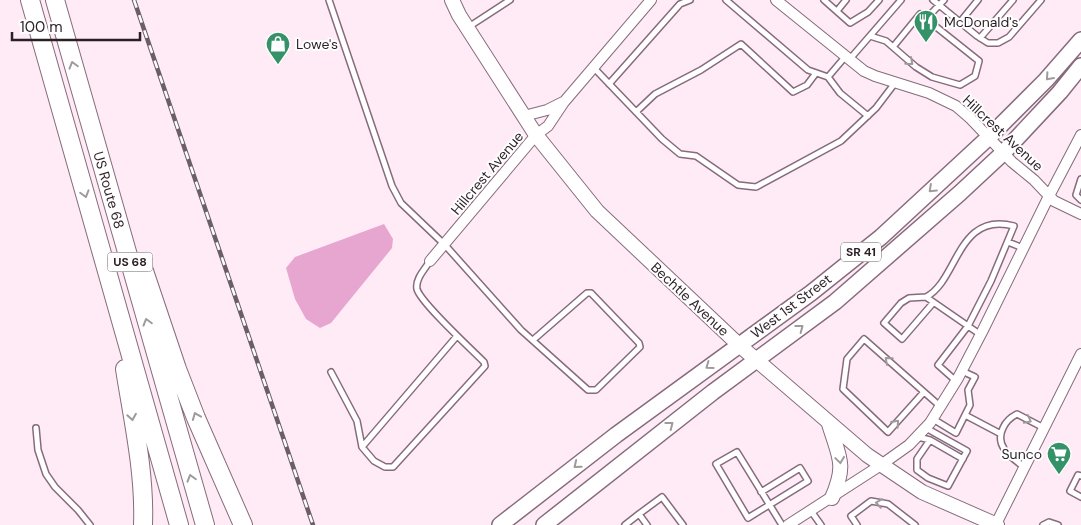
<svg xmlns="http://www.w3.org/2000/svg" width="1081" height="525" viewBox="0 0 1081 525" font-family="'DM Sans',sans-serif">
<rect width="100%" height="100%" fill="#feebf6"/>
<path fill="#e7a6cf" d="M384 224 393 239 392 248 331 323 320 328 306 319 295 299 286 268 295 257Z"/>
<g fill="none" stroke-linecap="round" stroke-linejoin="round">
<defs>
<path id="lane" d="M329 0 392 186 401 203 445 245 521 330 588 390H596L640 347 639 343 591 293H587L533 340
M726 0 808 70 828 77
M824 0 850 23 868 12 879 0
M933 0 977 36 988 43H998L1009 37 1041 0
M837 11 846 0
M926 19 944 0
M960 22 978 0
M467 28 510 0
M870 36 886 41 916 67 932 77 960 85 975 76 979 61 920 14 893 47
M980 38 1013 0
M845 57 828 77 840 93 868 116
M849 60 901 0
M594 68 662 139 680 154 696 156 738 185 756 187 841 141 876 108 895 83
M609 84 680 4 690 0
M636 112 655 94 701 70 741 44 793 92 807 85 816 73
M1081 179 1076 195 1081 200
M1008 242 1023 248
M926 297C958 281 957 211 1014 226L991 281 968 326 981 335
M933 303 902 339 884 323 901 303 909 298 926 297 968 326 938 365 956 381
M331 372 357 421 362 447 374 461 385 467H393L485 366 484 362C472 350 420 302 417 289 415 279 425 269 430 261
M924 392 888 432 843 389 847 359 864 339 941 407
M965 415 1001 434
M933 419 956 433 970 405 968 390 975 377 962 371
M36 428 38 450 46 474 55 487 78 510 90 525
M918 437 930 440 917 459V470L928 478 948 486 967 451 926 428
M930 440 963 459
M362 447 457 336
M1024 467C1011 457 994 446 1003 428 1006 421 1011 417 1017 414L1044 428
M1081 476 1078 475 1070 491 1081 497
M761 492 800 468 808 481 748 518 716 464 737 452C752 476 767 501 782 525
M811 511 821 525
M639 514 662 497 683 525
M625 525 639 514 647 525
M857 525 851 516 871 501 888 504 915 525
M1043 525 1049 522 1058 525"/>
<path id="street" d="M776 0 864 71 875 76 929 93 956 106 971 119 1012 162 1034 180 1054 201 1081 214
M524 116 547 110 563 102
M430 261 536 135 548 126 564 102 651 0
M996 524 1081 354
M788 525 881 465 909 445 930 423 958 378 982 332 1049 196 1081 135"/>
<path id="secondary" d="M452 0 459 15 536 135 597 211 739 345 867 455 922 492 997 525
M829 424C839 457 847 464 832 498"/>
<path id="primary" d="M500 525 616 435 811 293 881 237 988 138 1046 80 1081 40
M544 525 713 392 835 302 960 193 1003 153 1060 92 1081 66"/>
<path id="highway" d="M30 0 179 525
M55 0 205 525
M142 265 177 369 196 418 243 525
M125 369C133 420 145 473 143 525"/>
</defs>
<use href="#lane" stroke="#876b7c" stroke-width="8"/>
<use href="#street" stroke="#876b7c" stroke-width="12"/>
<use href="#secondary" stroke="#876b7c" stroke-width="16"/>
<use href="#primary" stroke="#876b7c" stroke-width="18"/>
<use href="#highway" stroke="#876b7c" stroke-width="20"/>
<use href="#lane" stroke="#fff" stroke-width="5"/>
<use href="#street" stroke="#fff" stroke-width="10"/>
<use href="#secondary" stroke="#fff" stroke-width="14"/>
<use href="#primary" stroke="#fff" stroke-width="15"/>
<use href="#highway" stroke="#fff" stroke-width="18"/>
<defs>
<path id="rail" d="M134 0 313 525"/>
</defs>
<use href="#rail" stroke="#6c5e67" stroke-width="4.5"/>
<use href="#rail" stroke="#fefefe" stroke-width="2.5" stroke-dasharray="8" stroke-linecap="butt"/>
</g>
<defs><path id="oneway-chevron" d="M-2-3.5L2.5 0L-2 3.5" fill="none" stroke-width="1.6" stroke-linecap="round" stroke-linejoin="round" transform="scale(1.25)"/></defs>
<g stroke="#a09a9d">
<use href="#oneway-chevron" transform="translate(910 62) rotate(41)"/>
<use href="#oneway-chevron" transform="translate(73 65) rotate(-106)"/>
<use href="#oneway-chevron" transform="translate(1049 77) rotate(132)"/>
<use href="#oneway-chevron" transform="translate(932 189) rotate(137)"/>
<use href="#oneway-chevron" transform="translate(85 194) rotate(74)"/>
<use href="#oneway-chevron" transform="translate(147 322) rotate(-106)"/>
<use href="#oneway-chevron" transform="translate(800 328) rotate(-37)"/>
<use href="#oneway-chevron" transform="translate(888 360) rotate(-139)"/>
<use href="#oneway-chevron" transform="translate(709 366) rotate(144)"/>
<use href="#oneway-chevron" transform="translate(196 416) rotate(-112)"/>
<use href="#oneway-chevron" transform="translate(132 417) rotate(81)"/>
<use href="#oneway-chevron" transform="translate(1028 420) rotate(27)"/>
<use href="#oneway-chevron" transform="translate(896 423) rotate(-48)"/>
<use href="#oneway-chevron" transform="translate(670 425) rotate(-38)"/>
<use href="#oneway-chevron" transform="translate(840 460) rotate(82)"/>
<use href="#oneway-chevron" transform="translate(577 465) rotate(141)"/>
<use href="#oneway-chevron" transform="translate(191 478) rotate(-106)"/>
<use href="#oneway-chevron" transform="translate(879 503) rotate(-171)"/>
</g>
<defs>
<symbol id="restaurant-pin" viewBox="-11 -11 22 30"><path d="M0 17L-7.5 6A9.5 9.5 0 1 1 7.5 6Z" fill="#359168" stroke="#fefefe"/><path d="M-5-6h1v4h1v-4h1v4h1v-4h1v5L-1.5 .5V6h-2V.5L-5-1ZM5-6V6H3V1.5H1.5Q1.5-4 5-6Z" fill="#fff"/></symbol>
<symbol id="shop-pin" viewBox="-11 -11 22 30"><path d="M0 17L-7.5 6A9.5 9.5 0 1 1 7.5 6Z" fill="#359168" stroke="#fefefe"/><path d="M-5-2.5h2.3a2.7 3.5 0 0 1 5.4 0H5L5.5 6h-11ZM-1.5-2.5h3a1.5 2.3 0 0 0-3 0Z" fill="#fff"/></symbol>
<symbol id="supermarket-pin" viewBox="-11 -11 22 30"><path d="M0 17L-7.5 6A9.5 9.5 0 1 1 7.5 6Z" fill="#359168" stroke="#fefefe"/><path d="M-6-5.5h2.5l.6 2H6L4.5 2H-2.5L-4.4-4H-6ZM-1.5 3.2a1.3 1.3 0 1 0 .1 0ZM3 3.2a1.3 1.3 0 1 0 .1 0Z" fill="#fff"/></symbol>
</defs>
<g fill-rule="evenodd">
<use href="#restaurant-pin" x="912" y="8" width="28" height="38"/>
<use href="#shop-pin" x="264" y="30" width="28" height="38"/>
<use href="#supermarket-pin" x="1045" y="440" width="28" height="38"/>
</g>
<g text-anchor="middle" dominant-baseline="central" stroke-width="4" stroke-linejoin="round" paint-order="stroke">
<g fill="#fefefe" stroke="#6a6267" stroke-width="1">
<rect x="841" y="242.5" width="40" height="19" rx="4"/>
<rect x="107.5" y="252.5" width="45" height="19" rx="4"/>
</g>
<g font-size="12" font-weight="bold" fill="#2b1f26">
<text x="861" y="252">SR 41</text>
<text x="130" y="262">US 68</text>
</g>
<g font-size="14" fill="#2b1f26" stroke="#fefefe" text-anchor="start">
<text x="944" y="22">McDonald's</text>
<text x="296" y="44">Lowe's</text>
<text x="1042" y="454" text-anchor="end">Sunco</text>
</g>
<g font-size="14" fill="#2b1f26" stroke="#fefefe">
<text transform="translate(1003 133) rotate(43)">Hillcrest Avenue</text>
<text transform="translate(487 173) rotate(-50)">Hillcrest Avenue</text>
<text transform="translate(109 190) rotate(74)">US Route 68</text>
<text transform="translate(690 299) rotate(43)">Bechtle Avenue</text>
<text transform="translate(791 306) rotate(-37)">West 1st Street</text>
</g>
</g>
<path d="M12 32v8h128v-8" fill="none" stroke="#2b1f26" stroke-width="2.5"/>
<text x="20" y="32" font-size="15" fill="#2b1f26" stroke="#fefefe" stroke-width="4" paint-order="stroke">100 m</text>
</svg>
